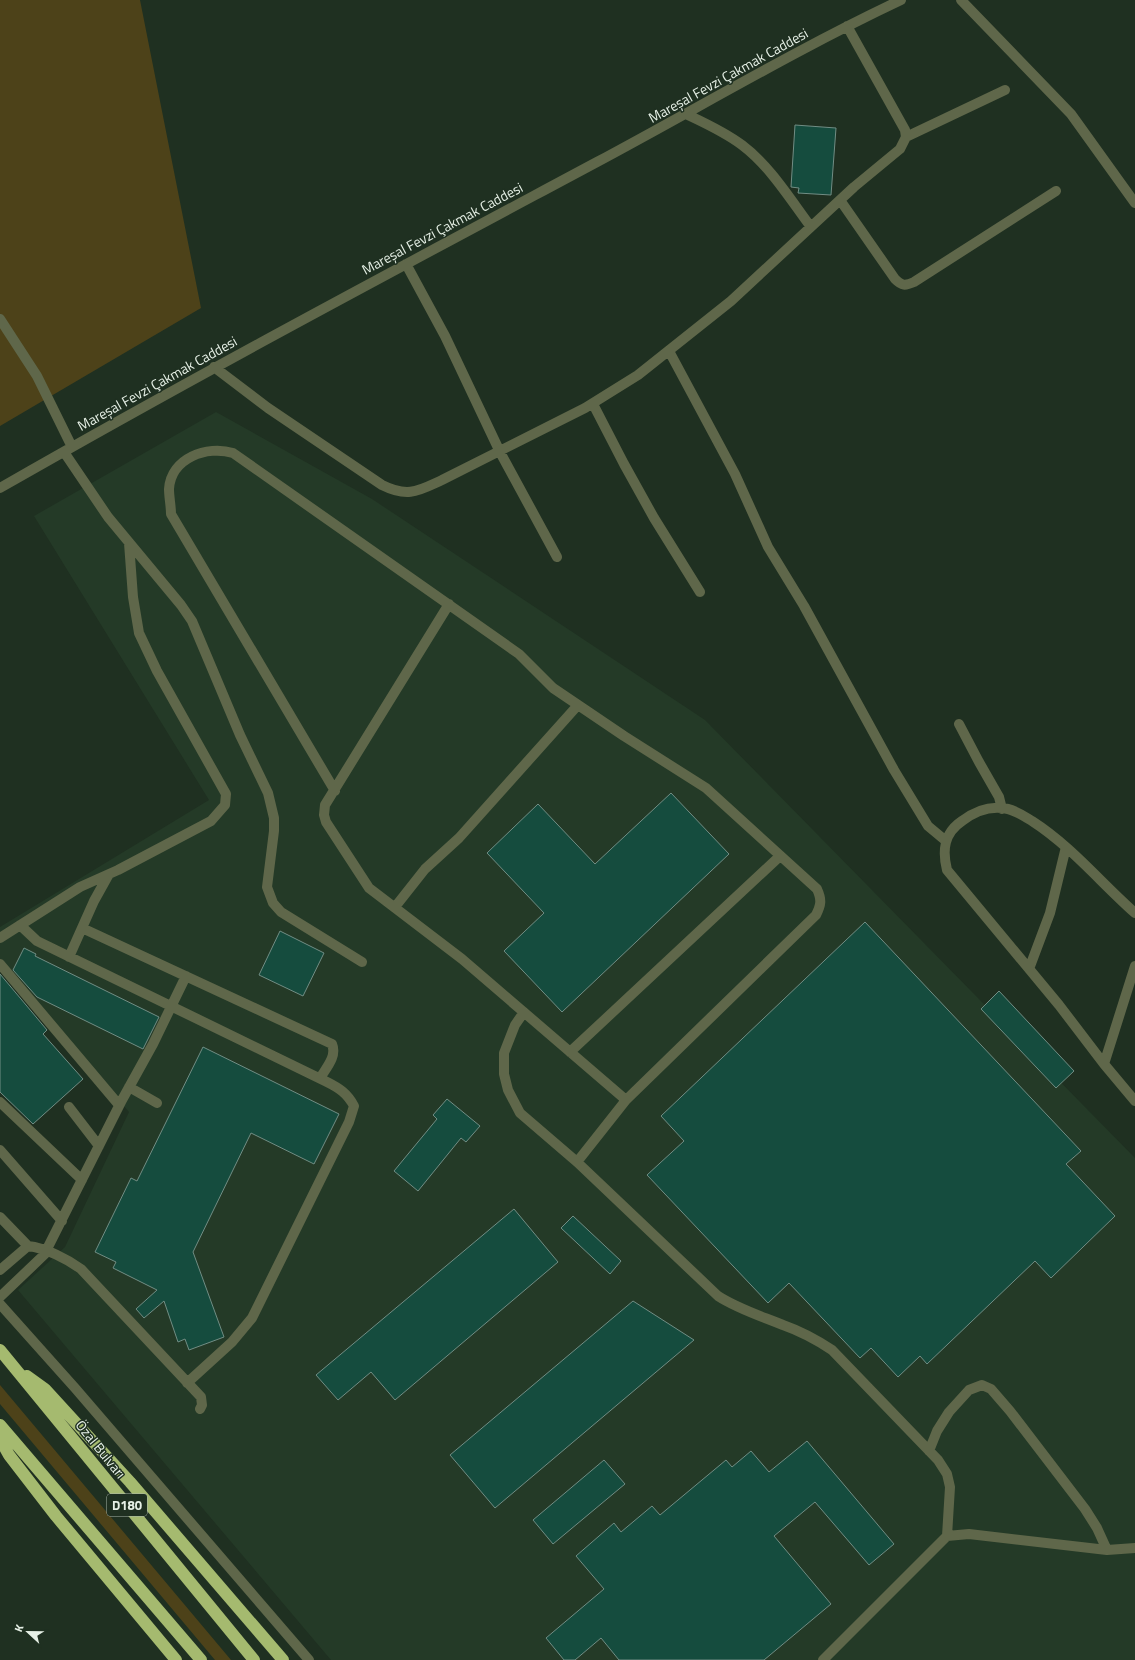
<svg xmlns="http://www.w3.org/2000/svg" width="1135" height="1660" viewBox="0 0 1135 1660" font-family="'Titillium Web',sans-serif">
<rect width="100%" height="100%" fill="#1f3021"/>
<path fill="#243a27" d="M216 412 372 499 705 720 1135 1158V1660H331L18 1290 65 1247 129 1112 0 962V927L209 800 34 516Z"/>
<path fill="#4d4219" d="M0 0H140L201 308 0 426Z
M0 1385 231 1660H215L0 1404Z"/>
<path fill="#154c3e" stroke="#718d84" d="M795 125 836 128 831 195 798 193 799 188 791 187Z
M671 793 729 854 562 1012 504 951 544 913 487 853 538 804 595 864Z
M865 922 1081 1151 1066 1164 1115 1216 1051 1278 1035 1261 927 1364 920 1356 898 1377 871 1348 860 1358 789 1283 768 1303 647 1175 684 1141 661 1116Z
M280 931 324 953 303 996 259 975Z
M24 948 36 954 35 956 159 1017 143 1049 37 997 13 970Z
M0 974 47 1030 43 1034 83 1079 33 1124 0 1092Z
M999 991 1074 1071 1056 1088 981 1009Z
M203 1047 339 1114 314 1164 251 1133 193 1252 224 1337 189 1350 185 1339 178 1342 164 1301 144 1318 136 1309 157 1290 113 1268 116 1262 95 1252 131 1178 137 1181Z
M447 1099 480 1126 466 1142 461 1138 418 1191 394 1171 437 1119 433 1115Z
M514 1209 558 1262 395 1400 371 1372 338 1400 316 1375Z
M573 1216 621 1261 610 1274 561 1228Z
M633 1301 694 1340 495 1508 450 1455Z
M807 1441 894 1544 869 1565 815 1502 774 1536 831 1604 764 1660H619L601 1638 575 1660H564L546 1638 604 1589 576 1556 614 1523 621 1532 652 1506 660 1515 726 1460 732 1467 751 1451 769 1472Z
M604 1460 625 1484 553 1544 533 1520Z"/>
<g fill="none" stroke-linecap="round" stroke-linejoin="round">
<path stroke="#5f674a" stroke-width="10" d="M961 0 1071 114 1135 203
M686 114C705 123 725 132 742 145 770 166 790 199 811 227
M906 137 1005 90
M840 200 895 279C902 286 905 286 914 282L1056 191
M406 264 445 336 500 452 557 557
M0 319 37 376 72 447
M669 351 735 474 768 547 804 606 894 770 928 826 946 841
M214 367 268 408 382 485C408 498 418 491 442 480L585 408 638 375 731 301 854 187 900 149 906 137 905 130 847 26
M593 404 624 464 654 518 700 592
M64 452 108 517 181 605 192 621 240 735 268 793 274 818V831L267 887 273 903 281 912 362 962
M0 488C197 375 397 269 597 162 698 108 797 49 901 0
M449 604 325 805 324 815 326 822 369 888 462 959 626 1100
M959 724 979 762 999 797 1002 809
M335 791 171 514C171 506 169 497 169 489 171 458 207 445 233 453L519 654 553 688 624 736 706 788 817 889C822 900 821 905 816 915L626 1100 577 1162
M395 907 425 869 459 838 578 705
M1135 913C1101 883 1071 846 1032 821 1025 817 1017 811 1008 809 991 805 975 811 962 821 944 833 942 850 947 870L1059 1005 1104 1064 1135 1101
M20 925 37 941 327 1082C339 1088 347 1093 354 1106L349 1122 252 1318 232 1342 187 1383
M82 928 332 1044C337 1056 327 1067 320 1078
M0 938 80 887 118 870 211 821 225 805 226 794 157 671 139 633 133 597 129 543
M69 957 94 901 109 874
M0 964 119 1105
M1029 969 1050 913 1066 847
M524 1012 515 1025 504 1053V1074L508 1090 520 1113 577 1162 718 1296C738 1309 761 1316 783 1325 800 1331 817 1340 832 1350L938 1460 947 1474 950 1487 947 1536
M570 1052 780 856
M1104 1064 1135 966
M129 1087 157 1103
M0 1102 82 1180
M69 1107 99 1146
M0 1150 62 1221
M0 1217 28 1246
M46 1251 122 1100 153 1044 186 976
M0 1270 28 1246C46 1248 67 1259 81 1269L201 1397 202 1405 200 1409
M0 1297 47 1252
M0 1304 75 1388 309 1660
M929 1451 937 1431 949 1412 969 1390 982 1385 991 1389 1010 1411 1085 1509 1097 1528 1107 1550
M823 1660 947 1536 969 1534 1107 1550 1135 1548"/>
<path stroke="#a5ba6f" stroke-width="12" d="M0 1350 254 1660
M27 1376 45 1389 130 1482 283 1660
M0 1425 201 1660
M0 1439 9 1455 56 1516 176 1660"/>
</g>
<g text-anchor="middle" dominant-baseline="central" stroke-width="3" stroke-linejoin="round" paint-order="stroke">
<rect fill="#1f3021" stroke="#aab6ab" stroke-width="1" x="107" y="1494" width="40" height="22" rx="3"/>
<g font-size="13" font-weight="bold" fill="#e6f0e6">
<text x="127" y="1505">D180</text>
</g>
<g font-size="14" fill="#e6f0e6" stroke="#1f3021">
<text transform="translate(728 75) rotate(-29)">Mareşal Fevzi Çakmak Caddesi</text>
<text transform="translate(442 228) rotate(-28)">Mareşal Fevzi Çakmak Caddesi</text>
<text transform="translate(157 383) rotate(-29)">Mareşal Fevzi Çakmak Caddesi</text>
<text transform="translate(101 1449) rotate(51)">Özal Bulvarı</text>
</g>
</g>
<g transform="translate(28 1632) rotate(292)" stroke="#1f3021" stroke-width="3" paint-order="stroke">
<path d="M0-3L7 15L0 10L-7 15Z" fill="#e6f0e6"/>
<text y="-6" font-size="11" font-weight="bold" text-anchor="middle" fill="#e6f0e6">K</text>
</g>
</svg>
